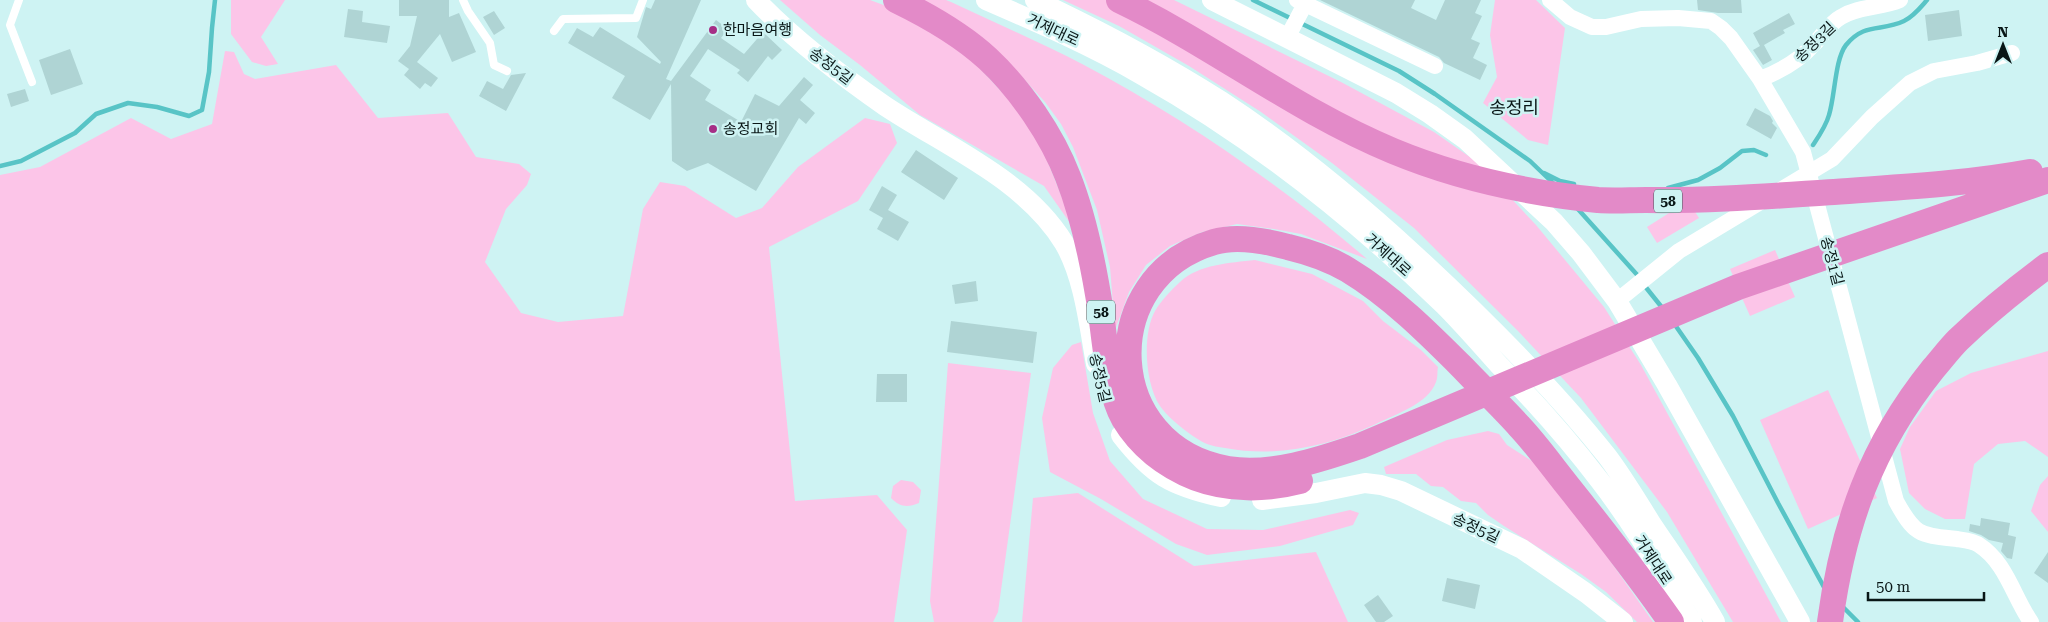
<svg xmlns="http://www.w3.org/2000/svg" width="2048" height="622" viewBox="0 0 2048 622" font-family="'Roboto Serif','Noto Sans KR',serif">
<rect width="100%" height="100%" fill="#cef3f3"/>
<path fill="#fcc5e8" d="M231 0H285L261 37 278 64 266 66 252 62 231 34Z
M780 0H870L889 7 929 28 973 61 1009 100 1038 138 1075 230 1044 186 920 115 860 65 820 35Z
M919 0H946L951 2C995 23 1040 42 1084 65 1185 119 1280 184 1367 259L1301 234 1274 229 1237 224 1202 232 1170 246 1146 265 1129 292 1115 330 1110 267 1097 210 1073 147 1061 124 1045 102 1023 78Z
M1063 0H1174L1341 82 1434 132 1477 162 1536 225 1604 307 1641 365 1781 622H1733L1667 512 1581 398 1518 331 1414 228 1332 163 1261 112 1189 66 1119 26Z
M1495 0H1536L1565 28 1548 145 1528 140 1483 103 1497 77 1490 35Z
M225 51 234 52 244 74 255 79 336 65 378 118 448 113 476 157 519 164 531 174 527 185 506 209 485 262 521 313 558 322 623 316 643 209 660 182 685 186 736 218 762 208 798 167 865 118 890 124 897 143 858 201 769 247 795 501 877 495 907 530 894 622H0V175L40 167 131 118 171 139 212 124Z
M1688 201 1699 218 1657 243 1647 227Z
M1775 250 1783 268 1738 287 1730 269Z
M1255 260 1312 274 1363 301 1383 321 1421 350 1438 367C1437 371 1438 378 1436 382 1428 404 1396 414 1376 424 1329 446 1277 458 1225 448 1219 447 1212 446 1207 444 1193 438 1168 418 1160 406 1145 384 1142 334 1155 311 1160 302 1172 289 1180 282 1199 264 1230 263 1255 260Z
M1787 279 1795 297 1750 316 1742 298Z
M1081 342 1093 413 1110 461 1143 499 1207 529 1263 530 1350 510 1359 513 1353 525 1280 546 1207 555 1176 544 1101 499 1050 472 1042 418 1053 368 1072 345Z
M2048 351V457L2025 441 1998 444 1974 464 1965 519H1945L1925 509 1909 493 1900 449 1910 427 1936 391 1971 373Z
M948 363 1031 373 998 612 993 622H934L930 601Z
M1828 390 1877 498 1808 529 1760 420Z
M1488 431 1499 434 1507 445 1535 463 1580 518 1653 622H1637L1606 592 1581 574 1504 526 1488 515 1476 503 1461 501 1443 487 1431 486 1416 474H1386L1384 467 1447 440Z
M2048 476V532L2031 511 2040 485Z
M901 480 913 482 921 490 919 503C907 508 900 507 891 498L893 486Z
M1078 493 1194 566 1316 552 1348 622H1022L1033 498Z"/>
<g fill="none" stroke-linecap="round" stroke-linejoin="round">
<path stroke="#58c4c6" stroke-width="4.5" d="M1253 0 1399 71 1435 94 1530 161 1554 184
M1813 145C1819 136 1826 126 1829 115 1835 96 1835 59 1846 45 1865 22 1881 32 1904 21 1914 16 1920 8 1927 0
M0 166 21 161 75 133 96 114 128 103 157 107 189 116 202 110 209 72 212 28 215 0
M1544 173 1560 181 1574 184
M1668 188 1698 180 1720 168 1742 151 1754 150 1766 155
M1577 208 1640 278
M1644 285 1664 310
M1673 322 1698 358 1733 416 1778 503 1825 589
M1843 607 1858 622"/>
</g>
<path fill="#afd4d4" d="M399 0H449V17L459 13 476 52 452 62 440 34 417 62 438 78 431 87 425 83 420 89 404 75 409 69 398 61 410 46 417 16H399Z
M655 0H701L666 79 671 81 716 20 728 29 721 38 744 54 763 32 782 50 772 60 768 56 748 82 737 73 740 70 708 49 690 76 711 90 705 100 741 122 755 94 779 106 804 77 813 85 800 100 815 113 806 124 799 118 756 191 708 163 687 171 672 161 671 84 650 120 612 98 625 76 568 43 577 28 593 37 600 27 660 64 661 62 637 37 646 7 651 9Z
M1320 0H1415L1411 8 1436 20 1445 0H1481L1475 13 1482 16 1471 39 1480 43 1473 58 1487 65 1480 80 1444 63 1439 57Z
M1697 0H1741L1742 13H1718L1698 10Z
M348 9 363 11 362 22 390 26 387 43 344 37Z
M1959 10 1962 36 1928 41 1925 15Z
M494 11 505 28 494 35 483 17Z
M1789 13 1795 24 1783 30 1785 33 1764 45 1772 60 1763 65 1753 50 1760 46 1753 33Z
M70 49 83 84 51 95 39 60Z
M526 73 506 111 479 96 487 81 503 89 511 75Z
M25 89 29 101 11 107 7 94Z
M1755 108 1770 116 1773 121 1772 123 1777 128 1771 139 1746 125Z
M916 150 958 178 944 200 901 172Z
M882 186 897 195 888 210 909 222 898 241 877 229 883 218 869 210Z
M976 281 978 301 955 304 952 285Z
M951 321 1037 332 1033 363 947 352Z
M877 374H907V402H876Z
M1981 518 2010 523 2008 535 2016 537 2012 559 2007 558 2001 551 2003 543 1989 540 1981 535 1969 531 1970 524 1980 526Z
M2048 552V583L2034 573Z
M1447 578 1480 585 1475 609 1442 601Z
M1378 595 1393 616 1384 622H1376L1364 605Z"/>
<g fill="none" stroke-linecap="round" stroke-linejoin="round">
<path stroke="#fff" stroke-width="8" d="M19 0 10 25 32 82
M463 0 468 11 490 43 494 65 507 71
M554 31 563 19 636 18 643 0"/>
<path stroke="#fff" stroke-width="16" d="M1297 0 1435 66
M1550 0 1570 17 1592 27H1606L1641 19 1678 18 1711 21 1721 28 1731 38 1760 79 1803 152 1896 501C1915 536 1920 535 1957 539 1964 540 1974 541 1979 545 2006 562 2014 598 2031 622
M1287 38 1305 4
M1760 79C1781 71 1799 61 1814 44 1823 35 1830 23 1841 17 1859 6 1882 8 1900 0
M1617 301 1679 251 1832 159 1872 117 1910 83 1934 71 1977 63 2012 53"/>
<path stroke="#fff" stroke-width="20" d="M756 0C794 40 839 74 885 106 945 146 1025 179 1064 243 1084 277 1089 326 1096 364
M986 0C1039 23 1092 46 1142 75 1252 137 1353 217 1444 305 1463 324 1481 345 1499 365 1535 402 1569 440 1600 481 1634 525 1663 575 1692 622
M1035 0C1099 30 1161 63 1221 101 1290 146 1355 200 1416 256 1483 318 1550 384 1607 456 1623 477 1637 501 1651 523 1673 556 1696 588 1715 622
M1212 0 1396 93 1430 114 1465 139 1554 222 1581 253 1617 301 1667 385 1800 622
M1121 435C1152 475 1171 486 1221 497
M1262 500 1316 493 1365 483 1381 485 1401 491 1522 549 1586 593 1623 622"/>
<path stroke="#e38ac8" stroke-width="26" d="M896 0C929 16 961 34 988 59 1021 90 1052 135 1068 177 1085 220 1094 267 1101 313 1105 343 1109 393 1124 419 1141 447 1166 466 1196 478 1228 490 1266 490 1300 481
M1119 0C1213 45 1296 111 1393 151 1458 178 1528 193 1598 200 1614 201 1630 200 1646 200 1709 201 1771 196 1834 192 1900 187 1965 184 2030 172
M1671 622C1638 575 1603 530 1567 485 1551 465 1536 444 1519 426 1501 406 1481 387 1463 368 1428 333 1391 296 1348 270 1330 259 1309 252 1288 247 1266 241 1237 235 1214 242 1094 277 1102 447 1228 469 1271 476 1319 460 1360 446L1738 287 2048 180
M1830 622C1843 525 1871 446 1933 369 1941 360 1949 349 1958 340 1986 313 2017 288 2048 265"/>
</g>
<g fill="#a62e86" stroke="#cef3f3" stroke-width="2">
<circle cx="713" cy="30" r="5"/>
<circle cx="713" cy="129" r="5"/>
</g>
<g text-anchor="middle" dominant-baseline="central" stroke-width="5" stroke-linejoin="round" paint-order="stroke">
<g fill="#cef3f3" stroke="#445858" stroke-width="1">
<rect x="1654" y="189.5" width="28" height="23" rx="4"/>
<rect x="1087" y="300.5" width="28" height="23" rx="4"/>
</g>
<g font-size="14" font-weight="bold" fill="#091616">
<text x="1668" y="201">58</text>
<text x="1101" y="312">58</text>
</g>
<g font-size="15" fill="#091616" stroke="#cef3f3" text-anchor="start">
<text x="723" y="30">한마음여행</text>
<text x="723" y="129">송정교회</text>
</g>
<g font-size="15" fill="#091616" stroke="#cef3f3">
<text transform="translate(1053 30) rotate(25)">거제대로</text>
<text transform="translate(1815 42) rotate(-44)">송정3길</text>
<text transform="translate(831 66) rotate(37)">송정5길</text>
<text transform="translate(1388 255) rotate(42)">거제대로</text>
<text transform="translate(1832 261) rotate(75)">송정1길</text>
<text transform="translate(1100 378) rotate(77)">송정5길</text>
<text transform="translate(1476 528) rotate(25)">송정5길</text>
<text transform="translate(1653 560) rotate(57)">거제대로</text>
</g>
<g font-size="18" fill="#091616" stroke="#cef3f3">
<text x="1514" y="107">송정리</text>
</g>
</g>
<g transform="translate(2003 45)" stroke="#cef3f3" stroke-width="4" paint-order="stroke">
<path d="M0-4L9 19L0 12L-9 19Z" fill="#091616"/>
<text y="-8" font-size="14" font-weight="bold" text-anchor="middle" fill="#091616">N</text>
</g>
<path d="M1868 592v8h116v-8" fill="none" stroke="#091616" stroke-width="2.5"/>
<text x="1876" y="592" font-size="15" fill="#091616" stroke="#cef3f3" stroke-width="4" paint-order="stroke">50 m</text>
</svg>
